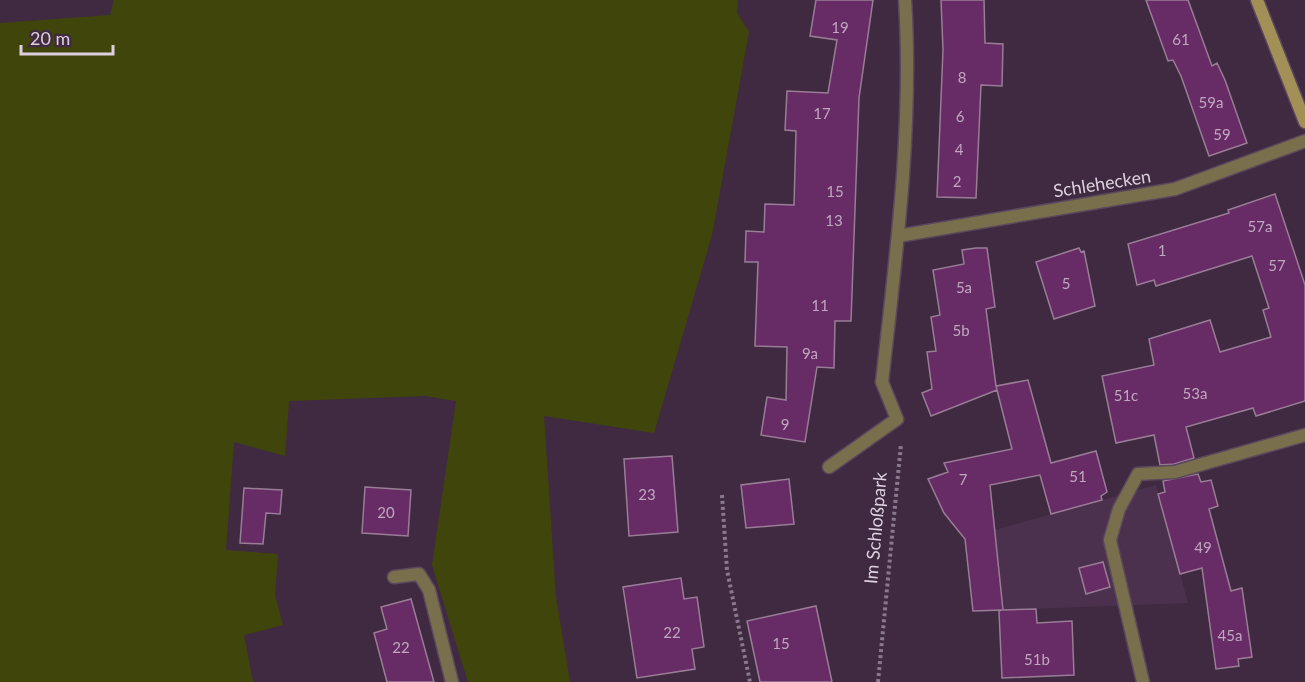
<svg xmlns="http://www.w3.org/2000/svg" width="1305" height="682" viewBox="0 0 1305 682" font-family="Lato,sans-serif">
<rect width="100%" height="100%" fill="#3f2a41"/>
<path fill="#4b314d" d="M1156 485 1188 603 974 611 966 538Z"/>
<path fill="#40460b" d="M114 0H738L737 13 749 32 712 235 654 433 544 416 556 597 570 682H468L432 565 456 401 425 396 289 401 285 456 234 442 226 550 278 554 275 595 283 625 244 635 253 682H0V23L110 15Z"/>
<path fill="#672b65" stroke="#997d96" stroke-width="1.5" d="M816 0H873L859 98 851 321H835L834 368 817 367 805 442 761 435 767 397 786 400 787 347 755 346 758 262H745L746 231 764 232 765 204 794 205 796 131 785 130 787 91 828 93 837 40 810 36Z
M941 0H984L985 43 1003 44 1002 86 981 85 976 198 937 197 943 50Z
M1146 0H1188L1212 66 1217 63 1225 80 1247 143 1209 156 1181 76 1173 60 1168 61Z
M1275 194 1305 285V401L1256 416 1253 408 1186 427 1194 458 1174 464 1160 465 1154 435 1116 443 1102 376 1154 365 1149 339 1210 320 1220 352 1271 337 1263 310 1269 308 1252 256 1156 286 1154 280 1137 285 1128 244 1229 213 1228 210Z
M976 248H987L995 307 986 309 996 386 1028 380 1051 463 1096 451 1107 492 1101 496 1102 500 1051 514 1040 475 990 485 1003 610 1036 609 1037 623 1072 621 1074 675 1002 678 999 611 1002 610 973 611 965 539 944 513 928 479 948 472 944 463 1012 449 996 386 997 390 931 416 922 393 932 389 927 352 936 351 931 317 940 315 933 270 964 264 962 250Z
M1079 248 1081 252 1084 251 1095 306 1054 319 1036 262Z
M672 456 678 532 629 536 624 459Z
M1198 474 1201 482 1211 480 1218 506 1209 509 1231 591 1242 588 1252 657 1238 659 1239 666 1216 669 1202 568 1180 574 1158 494 1165 492 1163 481Z
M789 479 794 524 746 528 741 485Z
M365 487 411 490 408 536 362 533Z
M244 488 282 490 280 514 266 513 263 544 240 543Z
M1103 562 1110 587 1086 594 1079 568Z
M681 578 684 599 697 597 704 647 692 649 695 669 637 678 623 587Z
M411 599 434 682H387L374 633 387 629 381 607Z
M816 606 832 682H760L747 621Z"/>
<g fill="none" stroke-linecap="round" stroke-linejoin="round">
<defs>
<path id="lane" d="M1206 463 1305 435
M829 467 897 419 882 382"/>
<path id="street" d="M898 236 1175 189 1305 141
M882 382C896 256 913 127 905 0
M394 577 419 574 429 590 452 682
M1143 682 1110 540 1119 509 1138 474 1175 472 1206 463"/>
<path id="secondary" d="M1257 0 1305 122"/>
</defs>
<use href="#lane" stroke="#5b485d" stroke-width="15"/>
<use href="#street" stroke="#5b485d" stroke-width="15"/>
<use href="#secondary" stroke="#5b485d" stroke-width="15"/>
<path stroke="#8a798c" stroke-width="4" stroke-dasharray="3 3" stroke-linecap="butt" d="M722 495 727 570 750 682
M878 682 901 444"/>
<use href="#lane" stroke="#7a6f4c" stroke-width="12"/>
<use href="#street" stroke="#7a6f4c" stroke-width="12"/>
<use href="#secondary" stroke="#a29057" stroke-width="12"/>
</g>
<g text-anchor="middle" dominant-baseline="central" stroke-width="4.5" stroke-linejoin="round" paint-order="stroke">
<g font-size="15" fill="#c0a7c0">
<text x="840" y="27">19</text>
<text x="1181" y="39">61</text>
<text x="962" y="77">8</text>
<text x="1211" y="102">59a</text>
<text x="822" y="113">17</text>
<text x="960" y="116">6</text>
<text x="1222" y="134">59</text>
<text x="959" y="149">4</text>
<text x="957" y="181">2</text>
<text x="835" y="191">15</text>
<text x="834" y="220">13</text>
<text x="1260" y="226">57a</text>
<text x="1162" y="250">1</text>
<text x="1277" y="265">57</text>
<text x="1066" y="283">5</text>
<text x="964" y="287">5a</text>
<text x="820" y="305">11</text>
<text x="961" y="330">5b</text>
<text x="810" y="353">9a</text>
<text x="1195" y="393">53a</text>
<text x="1126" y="395">51c</text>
<text x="785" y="424">9</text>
<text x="1078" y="476">51</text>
<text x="963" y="479">7</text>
<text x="647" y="494">23</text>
<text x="386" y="512">20</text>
<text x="1203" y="547">49</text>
<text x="672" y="632">22</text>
<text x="1230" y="635">45a</text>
<text x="781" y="643">15</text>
<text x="401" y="647">22</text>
<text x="1037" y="659">51b</text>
</g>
<g font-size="18" fill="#ddd0de" stroke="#3f2a41">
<text transform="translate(1102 183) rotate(-9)">Schlehecken</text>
<text transform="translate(875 528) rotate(-85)">Im Schloßpark</text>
</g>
</g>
<path d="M21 45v9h92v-9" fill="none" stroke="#ddd0de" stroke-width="3"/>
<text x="30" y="45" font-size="18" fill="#ddd0de" stroke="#3f2a41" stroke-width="4.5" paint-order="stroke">20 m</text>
</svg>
